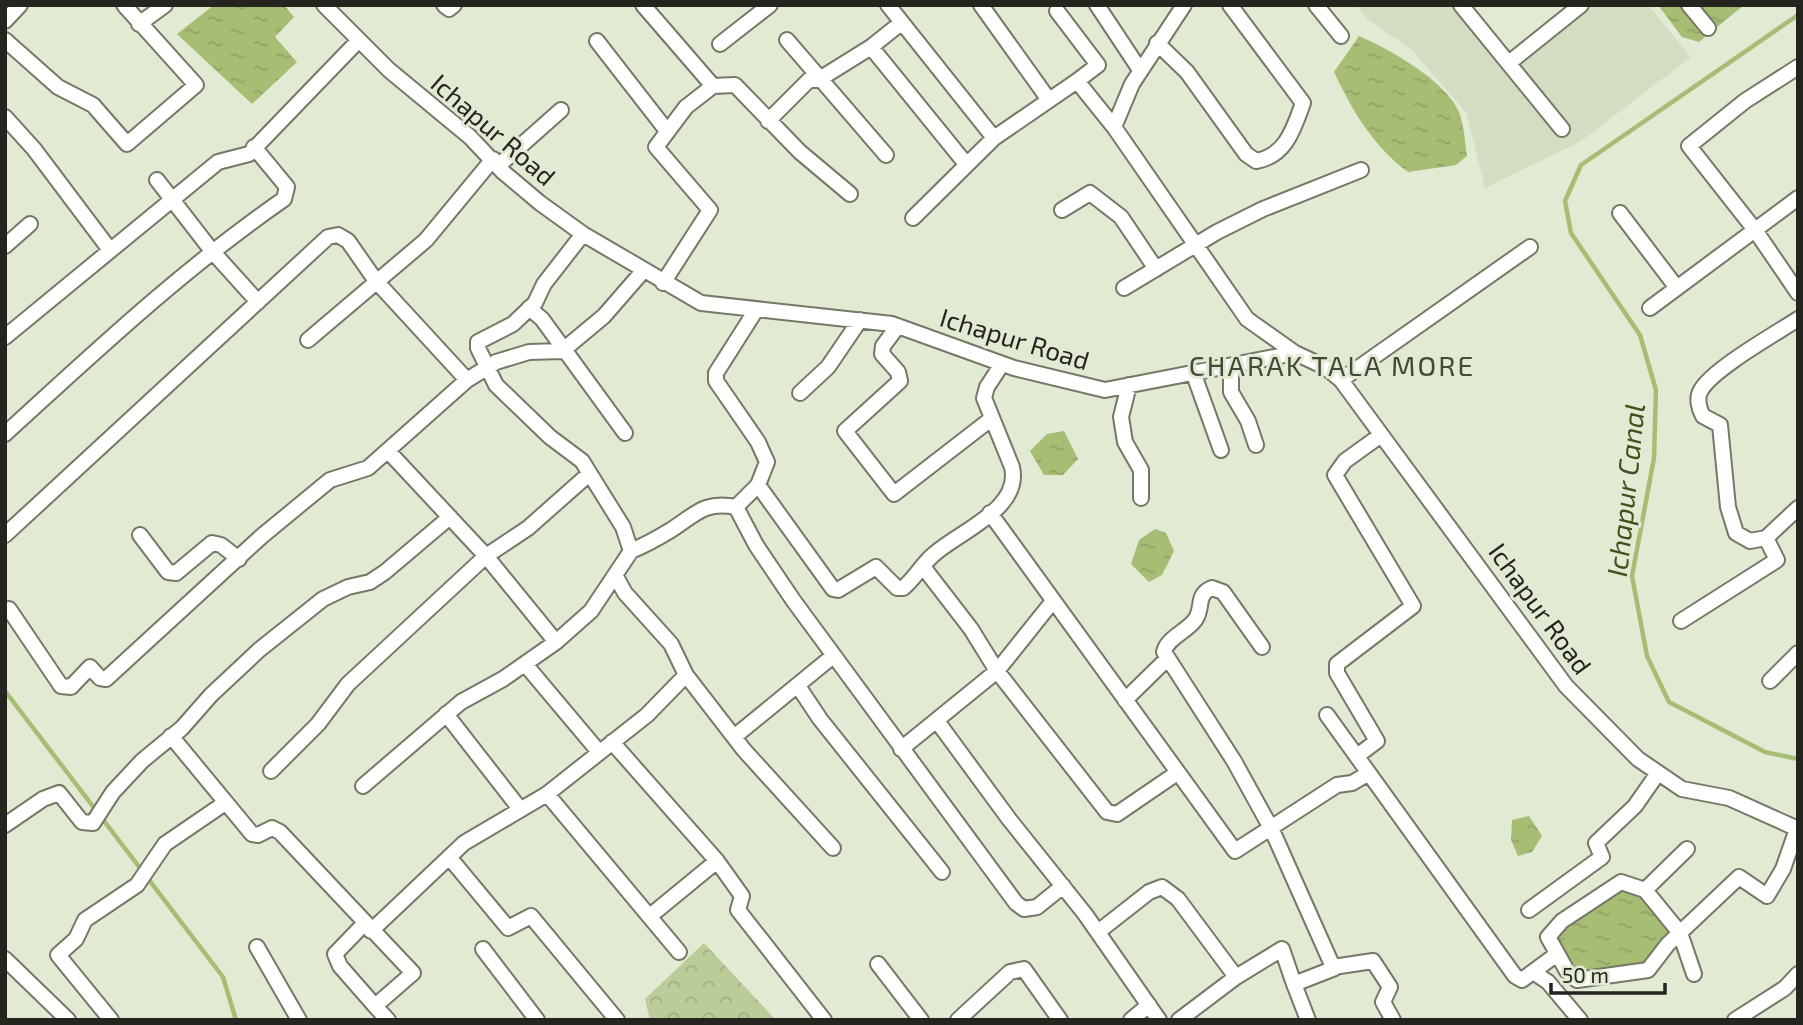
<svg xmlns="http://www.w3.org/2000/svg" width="1803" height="1025" viewBox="0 0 1803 1025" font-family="'Exo 2',sans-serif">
<defs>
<pattern id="park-crowns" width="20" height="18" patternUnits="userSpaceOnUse" patternTransform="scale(1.75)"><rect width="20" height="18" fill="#bbcc98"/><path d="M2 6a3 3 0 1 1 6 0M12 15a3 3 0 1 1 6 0" fill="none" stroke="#a0af83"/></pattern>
<pattern id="water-ripples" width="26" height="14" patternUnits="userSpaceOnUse" patternTransform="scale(1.75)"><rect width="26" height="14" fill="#a7bd74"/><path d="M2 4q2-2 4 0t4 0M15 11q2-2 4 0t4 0" fill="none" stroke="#8fa264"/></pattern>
</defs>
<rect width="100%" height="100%" fill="#e2ead4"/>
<path fill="#d3ddc2" d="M1356 5H1456L1510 67 1587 5H1648L1691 57 1581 141 1485 188 1466 112 1411 49 1368 20Z"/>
<path fill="url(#park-crowns)" d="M704 943 776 1020H650L645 999Z"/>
<path fill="url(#water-ripples)" d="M214 5H284L294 17 275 37 297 62 252 104 177 34Z
M1658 5H1744L1699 42 1682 37Z
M1359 36C1389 49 1445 80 1459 112 1464 125 1465 143 1467 156L1456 165 1408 172C1374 147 1353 112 1334 72Z
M1064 431 1078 459 1063 475H1044L1030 451 1047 434Z
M1155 529 1166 533 1174 551 1162 575 1149 582 1131 564 1139 540Z
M1529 816 1542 836 1532 852 1518 856 1511 840 1512 820Z
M1622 889 1640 891 1671 930C1667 938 1663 948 1656 954 1638 973 1595 976 1571 969L1554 941 1563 925Z"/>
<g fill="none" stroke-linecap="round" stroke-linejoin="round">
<path stroke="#a7bd74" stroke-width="4.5" d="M1798 15 1581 165 1565 201 1571 233 1640 335 1656 390 1654 458 1632 576 1647 656 1669 702 1765 752 1798 759
M5 691 223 977 236 1020"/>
<defs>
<path id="minor" d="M324 5 389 70 470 137 502 171 540 203 583 234 701 303 892 324 1014 368 1105 390 1295 353
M444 5 449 9 454 5
M643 5 713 86 735 85 800 152 850 194
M888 5 994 138 1077 81 1114 127
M981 5 1049 100
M1097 5 1140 70
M1184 5 1132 84 1114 127 1247 319 1295 353 1325 367 1341 380 1566 686 1638 759 1682 789 1729 798 1798 829
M1316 5 1341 36
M1461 5 1562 129
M1689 5 1708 28
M1057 11 1098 65 1077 81
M5 21 20 5
M139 24 165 5
M5 40 58 87 93 105 127 144 196 85 124 5
M787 40 886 155
M597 41 667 131
M1157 43 1187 72 1246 154 1256 161C1286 156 1294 128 1303 103L1230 5
M720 44 770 5
M871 47 966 164
M1510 62 1581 5
M1798 67 1745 101 1689 146 1755 230 1798 293
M5 117 34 149 110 250
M768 121 809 80H818L871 47 901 23
M498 166 561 110
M157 180 212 251 258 302
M1062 210 1090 193 1121 217 1156 269
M1620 213 1677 288
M913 218 994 138
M583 234 544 284 535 303 513 324 478 342V348L496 385 550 437 582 461 623 527 631 551 615 575 625 593 671 644 686 675 744 750 833 848
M5 246 30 224
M663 283 710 210 656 147 686 107 713 86
M1124 288 1217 232 1263 209 1361 170
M529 308 542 319 625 433
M1650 308 1798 198
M898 326 883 346 882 354 898 372 900 381 845 431 894 494 991 419
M5 337 218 162 249 154 359 40
M308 340 426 240 493 159
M1231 366V392L1248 421 1256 445
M1193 372 1221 450
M1341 380 1530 247
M1129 385 1121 417 1125 442 1141 470V498
M800 393 828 367 860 320
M5 434C96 351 183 269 284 199L287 187 254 147
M388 451 486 556 556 642
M758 485 833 589 838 590 876 567 897 588H903C915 578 921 566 932 556 957 532 1022 510 1012 467L984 398 987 387 1002 364
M736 507 758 485 767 462 758 442 716 381V373L756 310
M990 513 1235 851 1337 785 1352 783 1369 773
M5 535 328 237 338 235 348 241 376 281 467 380
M140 535 168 572 176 573 212 543 221 545 239 559
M1766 538 1798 508
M631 551C645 545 658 538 671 530 696 514 704 501 736 507L756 545 793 600 1016 903 1024 909 1037 907 1063 886
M924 568 971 629 997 671 1107 812 1117 814 1177 773
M9 609 61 686 71 687 90 667 100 678 106 679 262 536 330 480 368 468 467 380 496 362 529 352 562 351 604 316 644 270
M1681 621 1777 560 1766 538 1750 541 1736 533 1728 507 1720 425 1703 416C1699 409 1696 398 1701 390 1713 369 1775 334 1798 319
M1262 647 1223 592 1212 588C1195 595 1204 608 1195 620 1186 632 1167 638 1164 652L1234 761 1272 830 1333 967 1373 961 1390 987 1383 1002 1393 1020
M525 664 599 752
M1770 681 1798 653
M798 686 820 719 942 872
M1125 700 1167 659
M446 714 520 809
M1327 715 1515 976 1522 980 1557 954
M937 721 1009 819 1085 914 1159 1020
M171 736 252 834 258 835 272 828 280 832 413 973 375 1006 388 1020
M734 737 833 656
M612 742 717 861 742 896 738 910 824 1020
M901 749 997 671 1053 601
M1357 756 1377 741 1337 673V664L1413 606 1335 475 1345 461 1381 435
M271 771 318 724 348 684 486 556 528 528 589 474
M363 786 461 702 503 679 556 642 591 611 615 575
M547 794 679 952
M5 825 43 799 59 793 82 822 93 823 113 792 142 761 182 728 211 695 259 650 323 599 348 587 370 582 385 572 450 517
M1687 849 1645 890 1680 933 1694 974
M449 857 508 928 531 916 617 1020
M1645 890 1621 882 1562 921 1548 937 1567 971 1577 980 1648 970 1668 944 1739 877 1767 896 1783 869 1797 829
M1529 910 1602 857 1596 843 1635 806 1658 773
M650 916 717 861
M364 924 335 954 340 966 375 1006
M371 931 464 843 547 794 647 715 686 675
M1098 932 1149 892 1162 887 1178 899 1236 977
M257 947 299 1020
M483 949 537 1020
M5 959 68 1020
M878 964 921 1020
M1533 972 1548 982 1580 1020
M1294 984 1308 1020
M111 1020 58 955 76 939 85 920 137 885 165 844 225 803
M958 1020 1010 972 1024 969 1060 1020
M1131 1020 1149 1005
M1179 1020 1236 977 1282 949 1294 984 1335 968
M1735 1020 1785 988 1798 974"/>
</defs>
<use href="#minor" stroke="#737966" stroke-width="18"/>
<use href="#minor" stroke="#fff" stroke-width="14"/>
</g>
<g text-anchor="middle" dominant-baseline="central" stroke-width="6" stroke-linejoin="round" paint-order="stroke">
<g font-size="26" fill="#23251e" stroke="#e2ead4">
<text transform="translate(494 129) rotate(41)">Ichapur Road</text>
<text transform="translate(1015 338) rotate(17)">Ichapur Road</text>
<text transform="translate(1541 608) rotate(54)">Ichapur Road</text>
</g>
<g font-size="28" letter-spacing="2" fill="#444a38" stroke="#e2ead4">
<text x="1332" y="365">CHARAK TALA MORE</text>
</g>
<g font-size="28" font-style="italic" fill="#42501c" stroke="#e2ead4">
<text transform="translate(1625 490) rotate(-84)">Ichapur Canal</text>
</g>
</g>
<rect width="1803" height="1025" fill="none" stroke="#23251e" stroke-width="14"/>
<path d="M1551 983v10h114v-10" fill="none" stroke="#23251e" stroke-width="3.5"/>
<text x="1562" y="983" font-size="21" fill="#23251e" stroke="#e2ead4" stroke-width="5" paint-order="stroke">50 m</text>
</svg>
